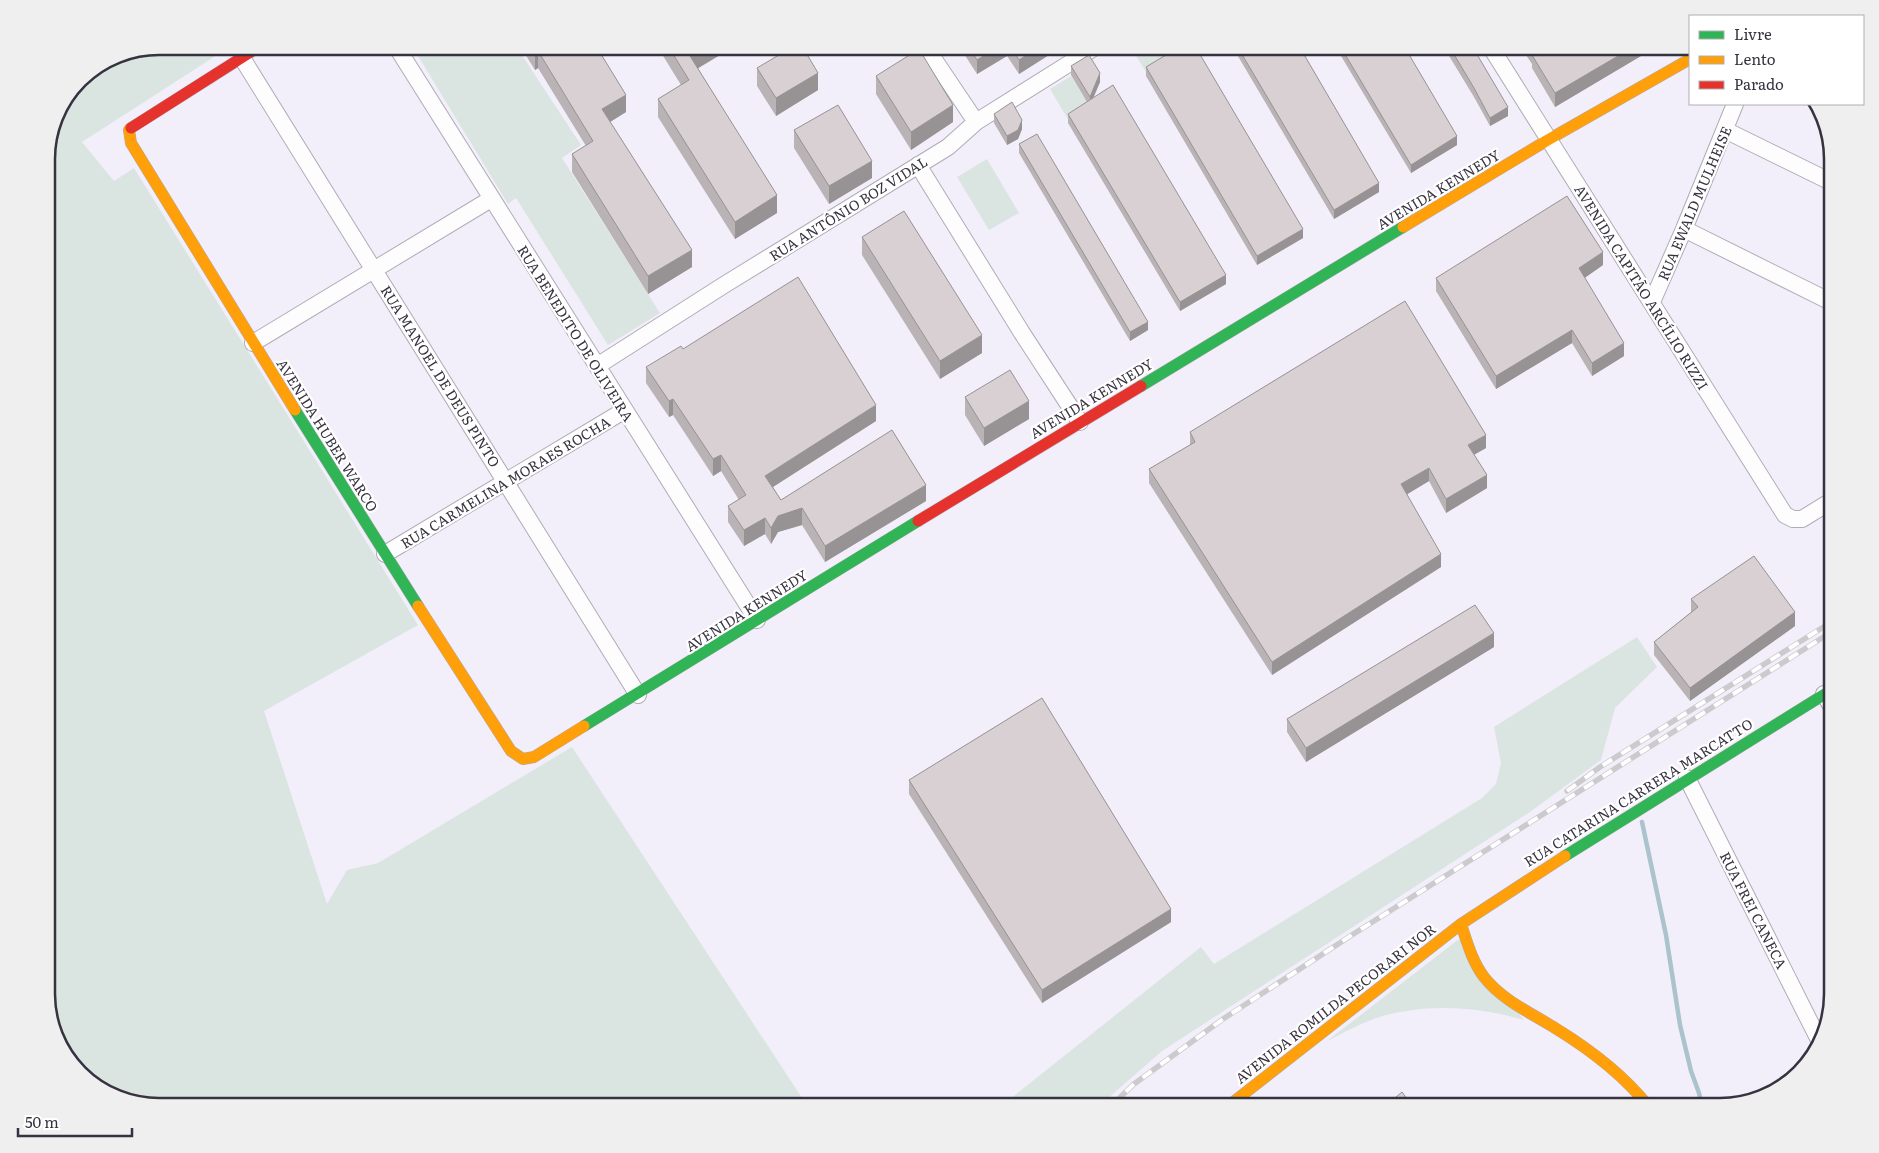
<svg xmlns="http://www.w3.org/2000/svg" width="1879" height="1153" viewBox="0 0 1879 1153" font-family="Literata,serif">
<rect width="100%" height="100%" fill="#f2effa"/>
<path fill="#dae5e2" d="M159 46H231L82 142 114 181 134 168 418 625 264 711 327 904 347 870 378 863 572 747 808 1107H159L103 1091 62 1050 46 1001V152L58 110 80 79 116 55Z
M412 46H516L581 145 562 158 660 313 608 345 516 198 508 204Z
M1130 46H1157L1166 61 1146 72Z
M1071 76 1091 108 1069 121 1050 89Z
M987 159 1019 213 989 230 957 177Z
M1637 637 1657 667 1615 708 1601 760 1530 812 1162 1051 1098 1107H1000L1201 947 1214 964 1482 798 1496 784 1501 763 1494 727Z
M1459 939 1524 1020C1475 1006 1426 1003 1376 1018 1360 1024 1343 1033 1327 1041Z"/>
<g fill="none" stroke-linecap="round" stroke-linejoin="round">
<path stroke="#aac3cd" stroke-width="4.5" d="M1642 822 1666 935 1680 1025 1691 1071 1699 1093 1702 1107"/>
<defs>
<path id="street" d="M396 46 757 620
M925 46 976 122
M1490 46 1785 515 1793 519H1802L1833 500
M242 58 638 695
M1725 130 1833 183
M918 165 1022 333 1080 422
M1684 229 1833 303
M1652 302 1684 229 1735 104
M253 343 491 199
M597 366 724 285 948 147 976 122 1097 46
M385 554 625 410
M1824 694 1833 709
M1687 778 1820 1042"/>
<path id="fast" d="M1141 386 1403 227
M295 410 418 606
M584 726 918 521
M1565 856 1833 689"/>
<path id="slow" d="M131 128 129 130 131 143 295 410
M1403 227 1546 141 1690 59
M418 606 511 751 523 759 534 757 584 726
M1461 924C1467 942 1472 961 1484 977 1502 1000 1531 1013 1555 1028 1591 1050 1623 1074 1649 1107
M1227 1107 1461 924 1565 856"/>
<path id="jam" d="M131 128 260 46
M918 521 1141 386"/>
</defs>
<use href="#street" stroke="#b0acb7" stroke-width="18"/>
<use href="#fast" stroke="#b0acb7" stroke-width="12"/>
<use href="#slow" stroke="#b0acb7" stroke-width="12"/>
<use href="#jam" stroke="#b0acb7" stroke-width="12"/>
<use href="#street" stroke="#fdfdfe" stroke-width="16"/>
<use href="#fast" stroke="#30b455" stroke-width="11"/>
<use href="#slow" stroke="#ff9f0a" stroke-width="11"/>
<use href="#jam" stroke="#e5322d" stroke-width="11"/>
<defs>
<path id="rail" d="M1567 791 1600 767 1833 621
M1110 1107 1134 1084 1223 1019 1355 933 1833 631"/>
</defs>
<use href="#rail" stroke="#cbcacd" stroke-width="5.5"/>
<use href="#rail" stroke="#fff" stroke-width="4" stroke-dasharray="11" stroke-linecap="butt"/>
</g>
<path fill="#bab3b5" d="M520 46H596L626 112 610 122 692 267 648 294 572 172V154L586 146 538 68 535 70Z
M657 46H720V55L698 68 777 213 735 239 658 117V99L681 85Z
M959 46H1060V48L1019 74 1007 56 977 74Z
M1158 46H1171L1168 54 1303 238 1257 265 1146 76V67L1164 56Z
M1232 46H1299L1379 192 1334 219Z
M1335 46H1404L1457 145 1411 173Z
M1443 46H1472L1508 116 1490 126 1474 97Z
M1520 46H1646V53L1555 107 1532 68V64Z
M1071 66 1100 82 1093 99 1226 284 1180 311 1068 123V114L1087 102 1071 75Z
M757 68 818 90 776 116 757 86Z
M876 76 953 122 911 150 876 94Z
M994 114 1022 129 1018 139 1007 145 994 123Z
M794 130 872 178 829 204 794 148Z
M1019 144 1148 330 1130 341 1019 153Z
M862 237 982 353 940 379 862 255Z
M1603 265 1584 278 1624 356 1592 376 1572 343 1496 389 1436 291V278Z
M683 349 876 421 773 487 781 500 926 501 825 562 802 525 778 532 771 544 765 534 744 546 728 522V506L739 500 721 471 713 476 673 415 669 417 646 383V367Z
M965 397 1029 419 984 446 965 415Z
M1190 432 1486 448 1474 455 1487 488 1446 513 1429 481 1407 494 1441 567 1272 675 1149 483V469L1190 445Z
M1691 599 1795 626 1690 701 1654 655V642L1691 612Z
M1494 647 1306 762 1287 732V719Z
M909 780 1171 922 1042 1003 909 794Z"/>
<path fill="#979294" d="M705 46H720V55L690 73V56Z
M999 46H1007V56L977 74V60Z
M1040 46H1060V48L1019 74V60Z
M1167 46H1171L1166 59V50Z
M1635 46H1646V53L1555 107V93Z
M538 51V68L535 70V53Z
M818 73V90L776 116V98Z
M1100 73V82L1090 105V97Z
M626 95V112L602 127V109Z
M953 105V122L911 150V132Z
M1508 107V116L1490 126V118Z
M1022 120V129L1018 139 1007 145V136Z
M1457 136V145L1411 173V165Z
M872 161V178L829 204V186Z
M1379 183V192L1334 219V210Z
M777 195V213L735 239V222Z
M1303 229V238L1257 265V256Z
M692 250V267L648 294V276Z
M1603 252V265L1579 282V268Z
M1226 275V284L1180 311V302Z
M1148 322V330L1130 341V332Z
M1572 330V343L1496 389V376Z
M982 335V353L940 379V361Z
M1624 343V356L1592 376V363Z
M673 399V415L669 417V401Z
M1029 401V419L984 446V428Z
M876 405V421L765 492V476Z
M1486 435V448L1468 458V445Z
M721 455V471L713 476V459Z
M1429 468V481L1401 498V484Z
M1487 475V488L1446 513V499Z
M926 485V501L825 562V546Z
M802 508V525L778 532 771 544V528L778 516Z
M765 518V534L744 546V530Z
M1441 554V567L1272 675V662Z
M1795 612V626L1690 701V688Z
M1494 633V647L1306 762V748Z
M1171 909V922L1042 1003V990Z"/>
<path fill="#d8d0d3" stroke="#979294" d="M531 46H596L626 95 602 109 692 250 648 276 572 154 593 141 538 51 535 53Z
M668 46H705L690 56 777 195 735 222 658 99 689 80Z
M794 46H802L818 73 776 98 757 68Z
M968 46H999L977 60Z
M1010 46H1040L1019 60Z
M1181 46H1195L1303 229 1257 256 1146 67Z
M1237 46H1299L1379 183 1334 210Z
M1340 46H1404L1457 136 1411 165Z
M1449 46H1472L1508 107 1490 118 1474 88Z
M1529 46H1635L1555 93 1532 55 1533 54Z
M919 49 953 105 911 132 876 76Z
M1089 55 1100 73 1090 97 1071 66Z
M1113 85 1226 275 1180 302 1068 114Z
M1012 102 1022 120 1018 130 1007 136 994 114Z
M838 105 872 161 829 186 794 130Z
M1037 134 1148 322 1130 332 1019 144Z
M1567 196 1603 252 1579 268 1624 343 1592 363 1572 330 1496 376 1436 278Z
M904 211 982 335 940 361 862 237Z
M798 277 876 405 765 476 781 500 892 430 926 485 825 546 802 508 778 516 771 528 765 518 744 530 728 506 746 495 721 455 713 459 673 399 669 401 646 367 681 346 683 349Z
M1405 301 1486 435 1468 445 1487 475 1446 499 1429 468 1401 484 1441 554 1272 662 1149 469 1195 442 1190 432Z
M1010 370 1029 401 984 428 965 397Z
M1754 556 1795 612 1690 688 1654 642 1698 607 1691 599Z
M1475 605 1494 633 1306 748 1287 719Z
M1042 698 1171 909 1042 990 909 780Z
M1402 1092 1413 1107H1384Z"/>
<g text-anchor="middle" dominant-baseline="central" stroke-width="4.5" stroke-linejoin="round" paint-order="stroke">
<g font-size="14" fill="#36323f" stroke="#fff">
<text transform="translate(1438 189) rotate(-31)">AVENIDA KENNEDY</text>
<text transform="translate(1694 203) rotate(-67)">RUA EWALD MULHEISE</text>
<text transform="translate(848 208) rotate(-32)">RUA ANTÔNIO BOZ VIDAL</text>
<text transform="translate(1642 287) rotate(58)">AVENIDA CAPITÃO ARCÍLIO RIZZI</text>
<text transform="translate(576 333) rotate(58)">RUA BENEDITO DE OLIVEIRA</text>
<text transform="translate(441 376) rotate(58)">RUA MANOEL DE DEUS PINTO</text>
<text transform="translate(1091 398) rotate(-31)">AVENIDA KENNEDY</text>
<text transform="translate(328 435) rotate(58)">AVENIDA HUBER WARCO</text>
<text transform="translate(505 482) rotate(-31)">RUA CARMELINA MORAES ROCHA</text>
<text transform="translate(746 610) rotate(-32)">AVENIDA KENNEDY</text>
<text transform="translate(1638 792) rotate(-32)">RUA CATARINA CARRERA MARCATTO</text>
<text transform="translate(1754 910) rotate(63)">RUA FREI CANECA</text>
<text transform="translate(1335 1003) rotate(-38)">AVENIDA ROMILDA PECORARI NOR</text>
</g>
</g>
<path d="M0 0H1879V1153H0ZM159 55H1720A104 104 0 0 1 1824 159V994A104 104 0 0 1 1720 1098H159A104 104 0 0 1 55 994V159A104 104 0 0 1 159 55Z" fill="#efeff0" fill-rule="evenodd"/>
<path fill="none" stroke="#36323f" stroke-width="2.5" d="M159 55H1720A104 104 0 0 1 1824 159V994A104 104 0 0 1 1720 1098H159A104 104 0 0 1 55 994V159A104 104 0 0 1 159 55Z"/>
<rect x="1689" y="15" width="175" height="90" fill="#ffffff" stroke="#afadb2"/>
<rect x="1699" y="31" width="25" height="8" fill="#30b455" stroke="#afadb2"/>
<text x="1734" y="40" font-size="15" fill="#36323f">Livre</text>
<rect x="1699" y="56" width="25" height="8" fill="#ff9f0a" stroke="#afadb2"/>
<text x="1734" y="65" font-size="15" fill="#36323f">Lento</text>
<rect x="1699" y="81" width="25" height="8" fill="#e5322d" stroke="#afadb2"/>
<text x="1734" y="90" font-size="15" fill="#36323f">Parado</text>
<path d="M18 1128v8h114v-8" fill="none" stroke="#36323f" stroke-width="2.5"/>
<text x="25" y="1128" font-size="15" fill="#36323f" stroke="#ffffff" stroke-width="4" paint-order="stroke">50 m</text>
</svg>
